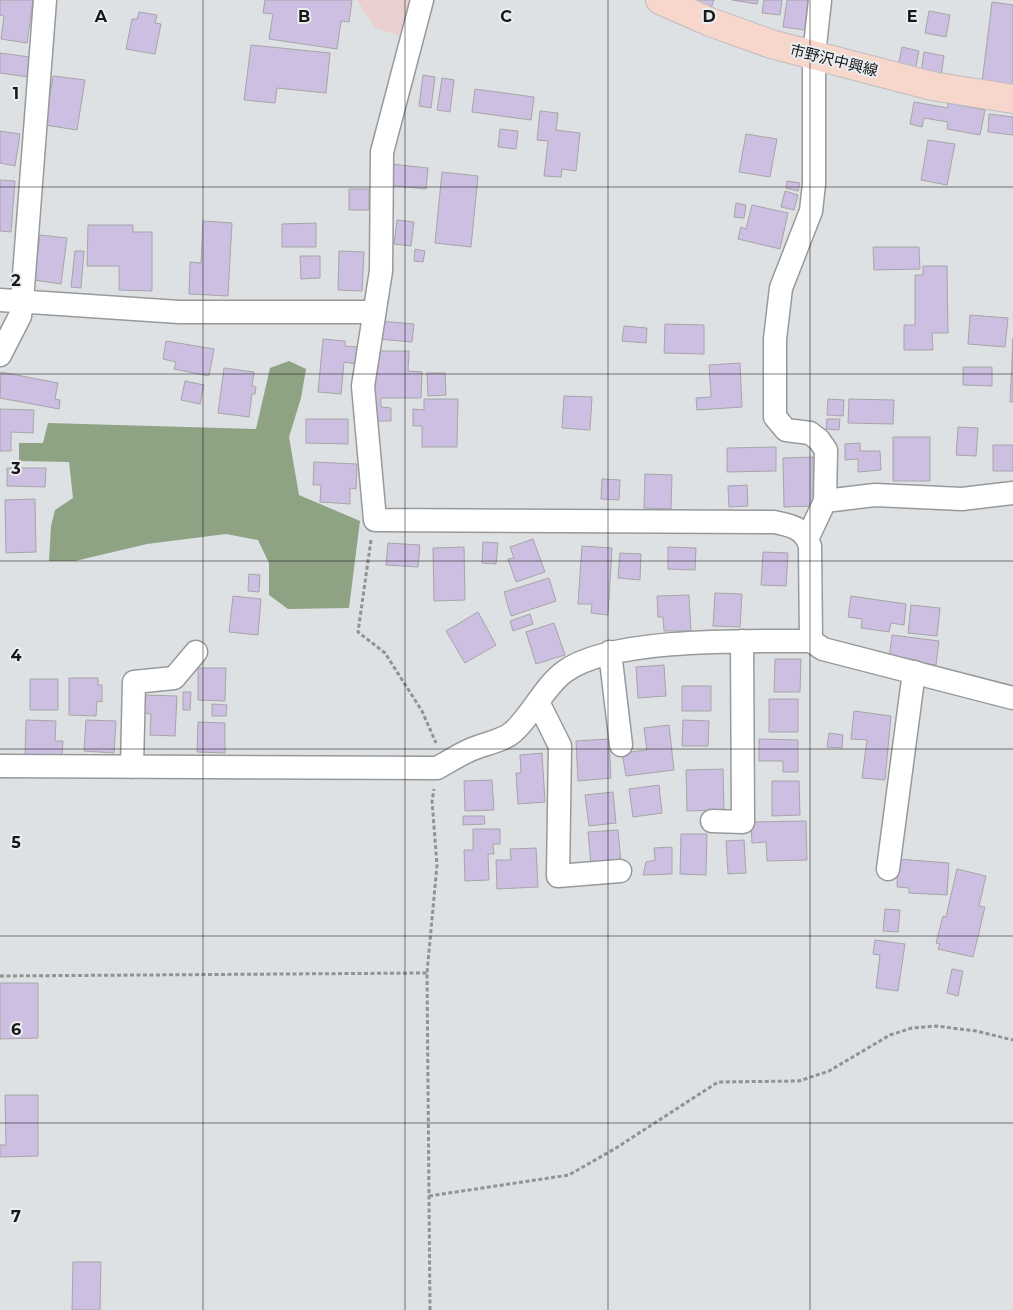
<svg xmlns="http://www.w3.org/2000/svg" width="1013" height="1310" viewBox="0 0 1013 1310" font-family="Montserrat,'Noto Sans JP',sans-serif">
<rect width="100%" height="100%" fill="#dee1e3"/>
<path fill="#eacfd1" d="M357 0H411L403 37 375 28Z"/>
<path fill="#8ea284" d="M289 361 306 369 301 398 289 437 299 495 360 521 349 608 288 609 269 595V563L258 540 226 534 147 544 75 561H49L51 526 55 510 73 498 69 462 19 461V443H43L48 423 256 429 270 368Z"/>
<path fill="#cdbfe1" stroke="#a6a5a8" d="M0 0H33L27 43 1 39 4 16 0 15Z
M265 0H352L349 22 341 21 337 49 269 39 273 14 263 13Z
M694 0H714L711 8Z
M732 0H758L757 4Z
M764 0H782L780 15 762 13Z
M787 0H808L805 30 783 27Z
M992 2 1013 5V86L982 82Z
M929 11 950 15 946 37 925 33Z
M139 12 157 15 155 23 161 24 155 54 126 49 132 19H137Z
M251 45 330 53 326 93 277 88 275 103 244 100Z
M902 47 919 51 915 71 898 67Z
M924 52 944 56 941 76 921 72Z
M0 53 30 57 28 77 0 73Z
M423 75 435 77 431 108 419 106Z
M53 76 85 80 77 130 45 125Z
M442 78 454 80 450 112 437 110Z
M475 89 534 97 531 120 472 112Z
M914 102 948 108V103L985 110 980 135 947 129 948 122 924 118 922 127 910 124Z
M540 111 558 113 556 130 580 133 576 171 562 169 561 177 544 176 548 141 537 140Z
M989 114 1013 117V135L988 132Z
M500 129 518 131 516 149 498 147Z
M0 131 20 134 15 166 0 163Z
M746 134 777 139 770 177 739 172Z
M928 140 955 144 947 185 921 180Z
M391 164 428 168 426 189 388 185Z
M442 172 478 176 471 247 435 243Z
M0 180 15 181 11 232 0 231Z
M787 181 800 183 798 191 786 188Z
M349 189H369V210H349Z
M785 191 798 195 794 210 781 207Z
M736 203 746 205 744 218 734 217Z
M752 205 788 213 780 249 738 239 741 227 746 229Z
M397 220 414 222 411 246 394 244Z
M203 221 232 223 228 296 189 294 190 262 201 263Z
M316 223V247H282V224Z
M88 225H133V232H152V291L119 290V266H87Z
M40 235 67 238 61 284 34 280Z
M873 247H919L920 269 874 270Z
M415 249 425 251 423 262 414 261Z
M75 251H84L81 288 71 287Z
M339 251 364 252 362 291 338 290Z
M300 256H320V278L301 279Z
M923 266H947L948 333H932L933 350H904V325H915V275H923Z
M970 315 1008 318 1005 347 968 344Z
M380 321 414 324 412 342 378 339Z
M665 324 704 325V354L664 353Z
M624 326 647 328 646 343 622 341Z
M1013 338V402H1010Z
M323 339 345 341V346L358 347 356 364 344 362 341 394 318 392Z
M166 341 214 349 209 376 174 369 176 362 163 359Z
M375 351H409L408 371 422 372 421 398H381V407L391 408V421H374Z
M740 363 742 407 697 410 696 398 711 397 709 365Z
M963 367H992V386L963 385Z
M224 368 254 372 252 386 256 387 255 394H252L249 417 218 413Z
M1 372 58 383 55 399 60 400 59 409 0 398Z
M427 373H445L446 395 428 396Z
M185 381 204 385 200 404 181 400Z
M564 396 592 397 590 430 562 428Z
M424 399H458L457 447H422V426H413V409L424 410Z
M828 399 844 400 843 416 827 415Z
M849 399 894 400 893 424 848 423Z
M0 409 34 410 33 433 11 432V451H0Z
M306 419H348V444L306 443Z
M827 419H840L839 430 826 429Z
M958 427 978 428 976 456 956 455Z
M893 437H930V481H893Z
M860 443V451H880L881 470 858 472V459L845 460V444Z
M993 445H1013V471H993Z
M776 447V471L727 472V448Z
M813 457 814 506 784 507 783 458Z
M314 462 357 464 356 489 350 488V504L320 502 321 485H313Z
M7 468H46L45 487 7 486Z
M645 474 672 475 671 509 644 508Z
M602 479 620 480 619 500 601 499Z
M747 485 748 506 729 507 728 486Z
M35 499 36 552 6 553 5 500Z
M533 539 545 572 516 582 508 559 514 558 510 547Z
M483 542 498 543 496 564 482 563Z
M388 543 420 545 418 567 386 565Z
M582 546 612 548 608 615 591 613 592 604H578Z
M464 547 465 600 434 601 433 548Z
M668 547 696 548 695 570 668 569Z
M763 552 788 553 786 586 761 585Z
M620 553 641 554 640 580 618 578Z
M249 574 260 575 259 592 248 591Z
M549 578 556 601 511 616 504 592Z
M715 593 742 594 740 627 713 626Z
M689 595 691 631H664L663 617H658L657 596Z
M233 596 261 599 258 635 229 632Z
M851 596 906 604 904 625 891 623 889 632 861 628 862 619 848 617Z
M911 605 940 608 937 636 908 633Z
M478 612 496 645 465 663 446 631Z
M530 614 533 624 513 631 510 621Z
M554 623 565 655 536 664 526 632Z
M892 635 939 641 936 665 889 659Z
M775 659H801L800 692H774Z
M664 665 666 696 638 698 636 667Z
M198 668H226L225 701 198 700Z
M69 678H98V685H102V702L97 701 96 716 69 715Z
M30 679H58V710H30Z
M682 686H711V711H682Z
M183 692H191L190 710H183Z
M144 695 177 696 175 736 150 735 151 714 143 713Z
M769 699H798V732H769Z
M212 704 227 705 226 716H212Z
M854 711 891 716 885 780 862 778 867 740 851 739Z
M26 720 56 721 55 741H63L62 755H25Z
M86 720 116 721 114 753 84 751Z
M683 720 709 721 708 746H682Z
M198 722 225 723V753L197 752Z
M669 725 674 770 626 776 622 753 647 750 644 728Z
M829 733 843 735 842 748 827 747Z
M609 739 611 778 578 781 576 741Z
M759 739 798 740V772H783V761H759Z
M542 753 545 802 518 804 516 773H521L520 755Z
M723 769 724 810 687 811 686 770Z
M492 780 494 810 465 811 464 781Z
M772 781H799L800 815 772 816Z
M659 785 662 813 633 817 629 789Z
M613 792 616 823 589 826 585 795Z
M463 816H484L485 824 463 825Z
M806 821 807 860 767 861 766 842 752 843 751 822Z
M473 829H500V844H493L494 854H488L489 880 465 881 464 850H473Z
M618 830 621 862 591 865 588 832Z
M681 834H707L706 875 680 874Z
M744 840 746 873 728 874 726 841Z
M672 847V874L643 875 646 862 655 860 654 848Z
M536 848 538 887 497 889 496 860H511L510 849Z
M898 859 949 863 947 895 909 893V888L897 887Z
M957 869 986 876 979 906 985 907 973 957 938 949 940 944 936 943 943 916 946 917Z
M885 909 900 910 898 932 883 931Z
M875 940 905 944 898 991 876 988 880 955 873 954Z
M952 969 963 971 958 996 947 993Z
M0 983H38V1038L0 1039Z
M5 1095H38V1156L0 1157V1145H6Z
M73 1262H101L100 1310H72Z"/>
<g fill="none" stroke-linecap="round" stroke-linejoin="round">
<defs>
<path id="minor" d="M422 0 382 152 381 271 363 386 375 520 774 522C790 525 805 528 810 546L811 641 823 649 1013 698
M0 300 179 312H374
M0 355 20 316 22 301 45 0
M825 501 875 495 962 499 1013 493
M808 537 825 501 826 450 819 440 810 433 786 430 775 417V339L781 288 811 211 814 184V55L820 0
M610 652 621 745
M538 702 560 746 558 876 620 871
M0 766 437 768C448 762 459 755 470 750 483 744 503 741 513 732 532 715 544 687 564 672 610 637 752 641 811 641
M132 767 134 682 174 678 196 652
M712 821 743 822 742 641
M888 869 914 672"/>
<path id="major" d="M660 0 710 22 771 44 932 86 1013 99"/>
</defs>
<use href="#minor" stroke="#97999b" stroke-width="25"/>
<use href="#major" stroke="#bebebf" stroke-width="30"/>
<path stroke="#909394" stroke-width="3" stroke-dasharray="4 2.5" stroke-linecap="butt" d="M371 540 358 632 385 653 422 711 436 743
M0 976 427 973
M429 1196 569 1175 616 1148 718 1082 799 1081 829 1071 890 1035 912 1028 936 1026 976 1031 1013 1040
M430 1310 427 973 437 865 432 801 434 789"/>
<use href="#minor" stroke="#fff" stroke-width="22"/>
<use href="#major" stroke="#f7d6cc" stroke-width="28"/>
</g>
<path fill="none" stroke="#171819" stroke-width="1" stroke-opacity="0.55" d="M203 0V1310M405 0V1310M608 0V1310M810 0V1310M0 187H1013M0 374H1013M0 561H1013M0 749H1013M0 936H1013M0 1123H1013"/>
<g text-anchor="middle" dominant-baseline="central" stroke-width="4" stroke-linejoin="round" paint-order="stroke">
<g font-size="15" fill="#171819" stroke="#ebeef0">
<text transform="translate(834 60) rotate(14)">市野沢中興線</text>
</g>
</g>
<g font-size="16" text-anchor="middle" font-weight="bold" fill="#171819" stroke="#ebeef0" stroke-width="4" stroke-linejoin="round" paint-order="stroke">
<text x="101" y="22">A</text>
<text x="304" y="22">B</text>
<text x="506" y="22">C</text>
<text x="709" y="22">D</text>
<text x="912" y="22">E</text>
<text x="16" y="99">1</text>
<text x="16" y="286">2</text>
<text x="16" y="474">3</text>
<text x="16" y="661">4</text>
<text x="16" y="848">5</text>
<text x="16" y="1035">6</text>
<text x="16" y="1222">7</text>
</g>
</svg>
